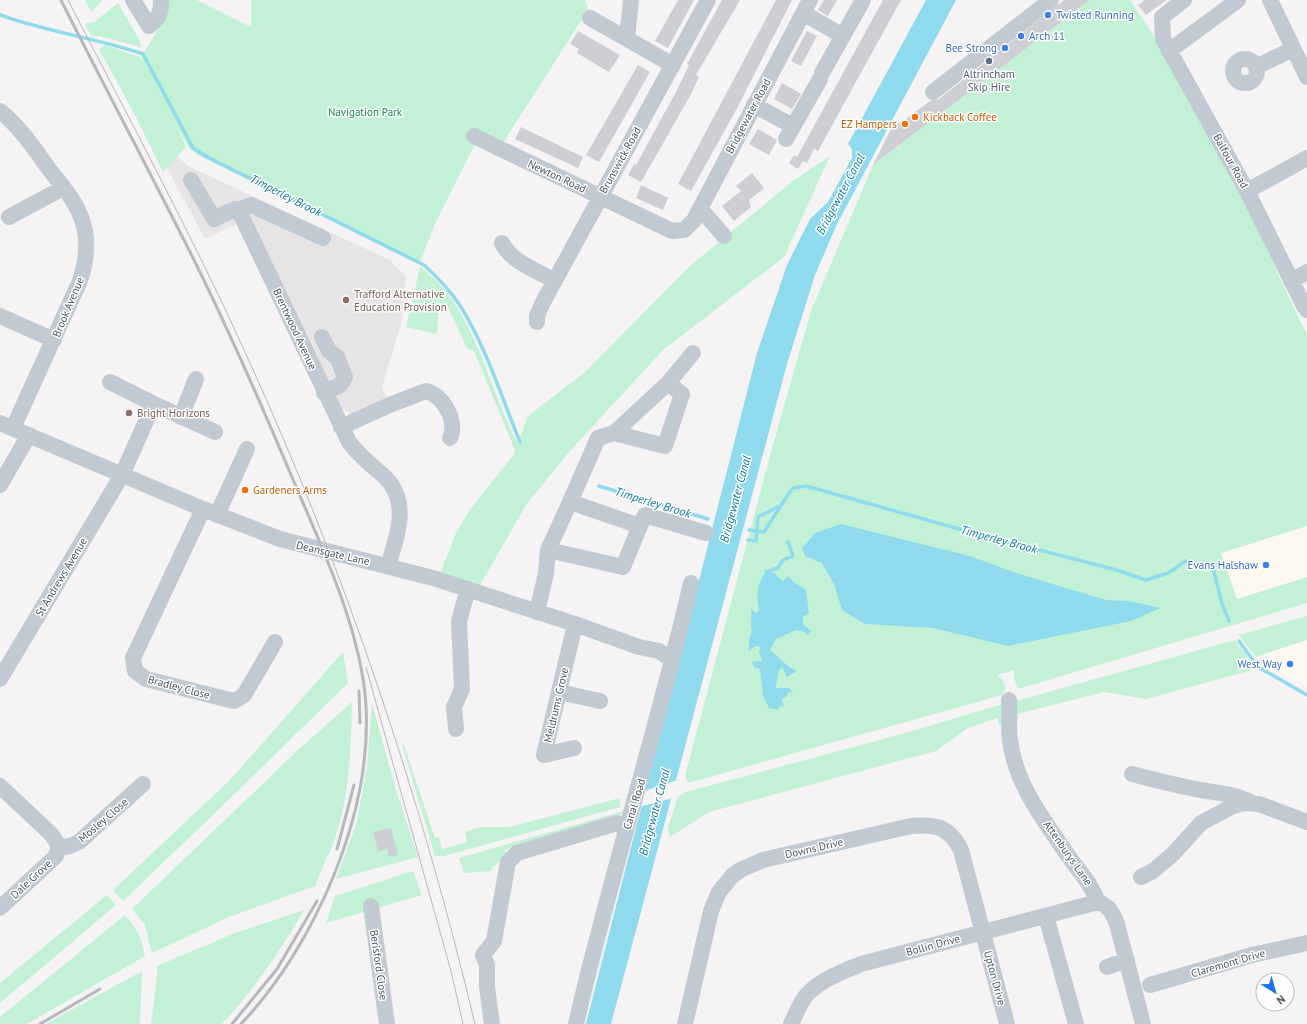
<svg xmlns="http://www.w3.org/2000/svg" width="1307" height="1024" viewBox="0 0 1307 1024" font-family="'PT Sans',sans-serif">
<rect width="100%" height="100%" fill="#f5f3f3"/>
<path fill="#fdf9ef" d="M1307 526V577L1237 599 1221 553Z
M1307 640V687L1281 674 1263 654Z"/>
<path fill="#e6e4e5" d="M162 143 188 166 390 260 406 277 401 324 382 387 387 399 353 414 342 409 237 224 205 239 156 147Z"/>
<path fill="#c3f1d5" d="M85 0H103L91 12Z
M170 0H197L251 27V0H585L588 10 501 146 479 136 435 224 419 264 198 155 189 148 178 129 186 147 163 172 135 115 99 49 105 45 142 58 141 56C154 39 164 20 170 0Z
M1090 0H1130L1152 33 1239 187 1288 296 1307 334V526L1221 553 1237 599 1307 577V603L1018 689 1013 675 1015 670 997 675 1002 679 1006 688 1002 695 688 783 685 776 771 452 811 311 873 165Z
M118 3 140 41 141 47 99 36 92 37 85 24 94 22Z
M830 156 784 257 663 350 569 452 526 505 479 587 440 573 456 533 469 511 514 454 515 450 474 351 467 348 447 305 439 303 437 334 406 327 420 267C475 305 487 388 518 443L528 416 584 373 691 265 793 181Z
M1307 616V640L1255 657 1239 635Z
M1235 640 1256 669 1146 699 1104 692 1017 714 1016 701Z
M343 652 348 683 214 814 123 901 113 890 229 781Z
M352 702C351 745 350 788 338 829 332 849 322 867 315 886L229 917 152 953 145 925 132 909 297 751Z
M1006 703V725H999L997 718 968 728 936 751 709 812 670 837 668 827 678 797 686 792 902 734Z
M372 704 397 793 418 857 336 879 356 825 367 768Z
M402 745H404L435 838 439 837 442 849 467 842 465 832 481 827H509L620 798V807L444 856H435Z
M624 811 625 813 505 850 506 854 490 871 464 873 459 858Z
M413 871 422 895 326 923 335 896Z
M107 895 116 905 0 1003V983Z
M304 910C280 951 255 989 222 1024H151L157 977V966L235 933Z
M125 915C138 929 141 937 145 956L27 1024H0V1017Z
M142 971 140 1024H46Z"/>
<path fill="#90daee" d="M926 0H956L837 224 815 275 787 364 611 1024H586L757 353 787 265 810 219 828 202 852 158V149L848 144Z
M841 524 970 556 1016 573 1106 600 1129 601 1160 608 1131 621 1008 646 933 628 865 624 842 610 834 584 822 563 805 556 802 548 815 533Z
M766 572 774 573 783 581 788 576 794 582 806 590 809 613 803 617V624L811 631 807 635 805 632 796 630 776 639 770 650 788 666 797 671 787 677 782 667 778 672 776 688H789L793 693 788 692 787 696 781 700 784 705 783 707 780 706 778 710 769 708 763 696 760 669 754 667 752 662 762 661 759 652 761 647 755 646 749 651V639L752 632C750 624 752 618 751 609L756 613 759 610C756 597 757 582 766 572Z"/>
<path fill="#f5f3f3" d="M678 780 673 798 639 807 644 791Z"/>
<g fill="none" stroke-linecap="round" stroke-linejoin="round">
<path stroke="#90daee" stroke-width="3.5" d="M0 15C47 32 96 38 143 54L193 148 209 158 424 265C437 277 449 289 459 304 486 346 501 396 520 442
M599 486 708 519
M749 530 764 532 789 493 793 488 806 486 977 534 1113 569 1146 580 1168 573 1186 561 1205 564 1213 568 1222 604 1229 621
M748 540 756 541 758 517 780 506
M766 572 778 568 783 560 793 556 788 542
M1239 641 1258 667 1307 695"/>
</g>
<path fill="#cdcfd5" d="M678 0H694L668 48 655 41Z
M722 0H740L696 75 699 77 690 96 641 182 628 175 634 164 636 165 676 92 689 65 687 64Z
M776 0H792L736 110 691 191 678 184Z
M824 0H837L828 16 818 10Z
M883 0H901L818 151 814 149 807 163 803 161 798 169 789 163 794 155 797 157Z
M1064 0H1090L873 165 893 125 898 122 899 124 930 101 939 99Z
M1145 0H1166L1146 15 1138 5Z
M578 31 620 55 609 72 577 53 579 49 570 44Z
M807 31 817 36 801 66 791 61Z
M638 65 650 72 599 162 586 155Z
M782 83 801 94 792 109 774 99Z
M521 127 583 157 578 168 515 139Z
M758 129 777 140 769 155 749 144Z
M752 173 764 188 749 200 751 207 734 221 722 206 741 191 736 186Z
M641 185 668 198 663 210 636 198Z
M391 828 398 855 389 857 387 849 378 851 373 832Z"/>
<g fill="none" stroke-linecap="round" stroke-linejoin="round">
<path stroke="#c1cad2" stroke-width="16" d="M133 0 149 26C158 20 162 12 161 0
M1184 0 1162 17 1163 39 1247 191 1303 304 1307 310
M1270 0 1307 77
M803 13 843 36
M590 18 673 65
M627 39 631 0
M1169 51 1238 0
M1233 71a12 12 0 1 1 24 0a12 12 0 1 1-24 0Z
M1256 67 1293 49
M822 73 863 0
M933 92 1051 0
M754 105 793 126
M0 111C20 127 34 148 49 169 62 186 77 202 83 223 89 241 86 265 79 283L13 428
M474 136 672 231 684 230 694 220 810 0
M786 139 820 79
M191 180 214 219 235 209 239 211 349 442C359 456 371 465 384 476 411 502 397 536 388 566
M1247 191 1307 158
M238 210 251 205 323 238
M699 210 704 213 724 236
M9 217 63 188
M502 243C511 262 538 271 555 281
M1291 281 1307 272
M0 316 54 340
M537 322V316L542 304 708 0
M322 337 329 351 337 357 345 377 340 385 324 393
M154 404 215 432
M181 417 196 379
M0 423 203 509 280 539 433 578 575 624 639 647 659 651 672 660
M341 427 392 404 426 391C444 396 458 422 450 438
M614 433 668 383
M0 485 29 435
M570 502 598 438 614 433 665 446 682 394 668 383 693 353
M203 509 133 658 135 671 146 679 234 701 244 695 275 642
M217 515 247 449
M640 526 645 515 706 533
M537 612 546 573 548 550 623 567 640 526 570 502 548 550
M0 679 122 475 151 410 154 404 110 382
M559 692 600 701
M1009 700C1010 713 1008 727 1010 740 1015 783 1043 819 1067 854 1079 872 1090 881 1098 902
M456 729 454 707 462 689 459 621 468 589
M574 748 544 755 575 624
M1132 774C1155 780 1178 786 1201 790 1219 793 1234 794 1251 802
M0 786 50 833C57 841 62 849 54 858L0 908
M58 848 70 846 79 842 143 784
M1141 877 1153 871 1173 854 1201 823 1233 806 1245 803 1259 804 1307 822
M1098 902C1110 906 1113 914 1117 924L1143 1024
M371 906 387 1024
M1046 916 1076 1024
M1107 967 1127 960
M1150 985 1252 955 1307 943
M492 1024 487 987V965L483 955 494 941 508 862 517 853 617 823 626 829
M576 1024C610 876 657 731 691 583
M685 1024 711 911 719 892 732 876 740 870 763 860 911 826C935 824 949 826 961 850L1007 1024
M791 1024C795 1016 799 1006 804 998 817 981 842 972 861 964L1098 902"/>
<path stroke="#b5b8bd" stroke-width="1" d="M68 0C128 117 191 233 245 352 344 568 420 793 475 1024
M366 667 451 971 463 1024"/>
<path stroke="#b5b8bd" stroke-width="3" d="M61 0C104 86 149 170 192 256 229 330 262 406 294 482 323 549 362 634 366 706 372 815 314 947 241 1024
M359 691 360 723
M337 849 354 785
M40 1024 100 989
M232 1024 277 969 317 901"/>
</g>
<g fill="#3f7fe0" stroke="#fff" stroke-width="1.5">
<circle cx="1048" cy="15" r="4"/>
<circle cx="1021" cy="36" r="4"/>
<circle cx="1005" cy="48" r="4"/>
<circle cx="1266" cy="565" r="4"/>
<circle cx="1290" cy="664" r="4"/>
</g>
<circle fill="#5c6f8a" stroke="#fff" stroke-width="1.5" cx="989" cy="61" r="4"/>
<g fill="#e8710a" stroke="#fff" stroke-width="1.5">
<circle cx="915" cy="117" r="4"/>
<circle cx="905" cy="124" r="4"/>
<circle cx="245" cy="490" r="4"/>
</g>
<g fill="#8d6e63" stroke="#fff" stroke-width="1.5">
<circle cx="346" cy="300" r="4"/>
<circle cx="129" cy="413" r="4"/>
</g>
<g text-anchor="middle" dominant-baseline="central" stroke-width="3" stroke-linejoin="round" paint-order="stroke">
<g font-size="11" fill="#366cbe" stroke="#fff" text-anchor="end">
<text x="1056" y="15" text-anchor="start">Twisted Running</text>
<text x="1029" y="36" text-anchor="start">Arch 11</text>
<text x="997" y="48">Bee Strong</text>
<text x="1258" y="565">Evans Halshaw</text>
<text x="1282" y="664">West Way</text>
</g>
<g font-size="11" fill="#4e5e75" stroke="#fff">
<text x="989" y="74">Altrincham<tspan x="989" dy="13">Skip Hire</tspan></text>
</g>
<g font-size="11" fill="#17864f" stroke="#fff">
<text x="365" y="112">Navigation Park</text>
</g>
<g font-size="11" fill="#4a5661" stroke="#fff">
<text transform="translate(748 116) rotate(-62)">Bridgewater Road</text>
<text transform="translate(620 160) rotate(-61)">Brunswick Road</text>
<text transform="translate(1231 161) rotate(61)">Balfour Road</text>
<text transform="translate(557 176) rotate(25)">Newton Road</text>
<text transform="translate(68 307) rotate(-67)">Brook Avenue</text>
<text transform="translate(295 329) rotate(65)">Brentwood Avenue</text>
<text transform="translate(333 553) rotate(13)">Deansgate Lane</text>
<text transform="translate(61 577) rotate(-59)">St Andrews Avenue</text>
<text transform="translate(179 687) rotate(15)">Bradley Close</text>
<text transform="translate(556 705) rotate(-77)">Meldrums Grove</text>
<text transform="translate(634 804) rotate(-73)">Canal Road</text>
<text transform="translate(103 820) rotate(-41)">Mosley Close</text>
<text transform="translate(814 848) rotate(-13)">Downs Drive</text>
<text transform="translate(1068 853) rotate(55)">Attenburys Lane</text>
<text transform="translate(31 879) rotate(-43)">Dale Grove</text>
<text transform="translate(933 945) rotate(-15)">Bollin Drive</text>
<text transform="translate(1228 963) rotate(-16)">Claremont Drive</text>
<text transform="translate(379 965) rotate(82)">Berisford Close</text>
<text transform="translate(995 978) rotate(75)">Upton Drive</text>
</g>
<g font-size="11" fill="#c56008" stroke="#fff" text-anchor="start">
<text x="923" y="117">Kickback Coffee</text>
<text x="897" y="124" text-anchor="end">EZ Hampers</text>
<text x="253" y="490">Gardeners Arms</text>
</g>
<g font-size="11" fill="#785e54" stroke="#fff" text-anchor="start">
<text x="354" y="294">Trafford Alternative<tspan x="354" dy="13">Education Provision</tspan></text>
<text x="137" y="413">Bright Horizons</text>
</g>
<g font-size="12" font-style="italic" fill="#0c7c9b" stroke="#fff">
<text transform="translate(840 194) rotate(-62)">Bridgewater Canal</text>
<text transform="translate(286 195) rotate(27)">Timperley Brook</text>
<text transform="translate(735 499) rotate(-75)">Bridgewater Canal</text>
<text transform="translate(653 502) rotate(17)">Timperley Brook</text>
<text transform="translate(999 539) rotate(15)">Timperley Brook</text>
<text transform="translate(654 812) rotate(-75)">Bridgewater Canal</text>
</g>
</g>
<g transform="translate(1275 992) rotate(143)"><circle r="19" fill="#ffffff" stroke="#b7bbc0"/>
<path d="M0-3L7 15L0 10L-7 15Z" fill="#1a73e8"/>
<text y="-6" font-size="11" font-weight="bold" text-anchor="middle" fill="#4a5661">N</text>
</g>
</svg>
